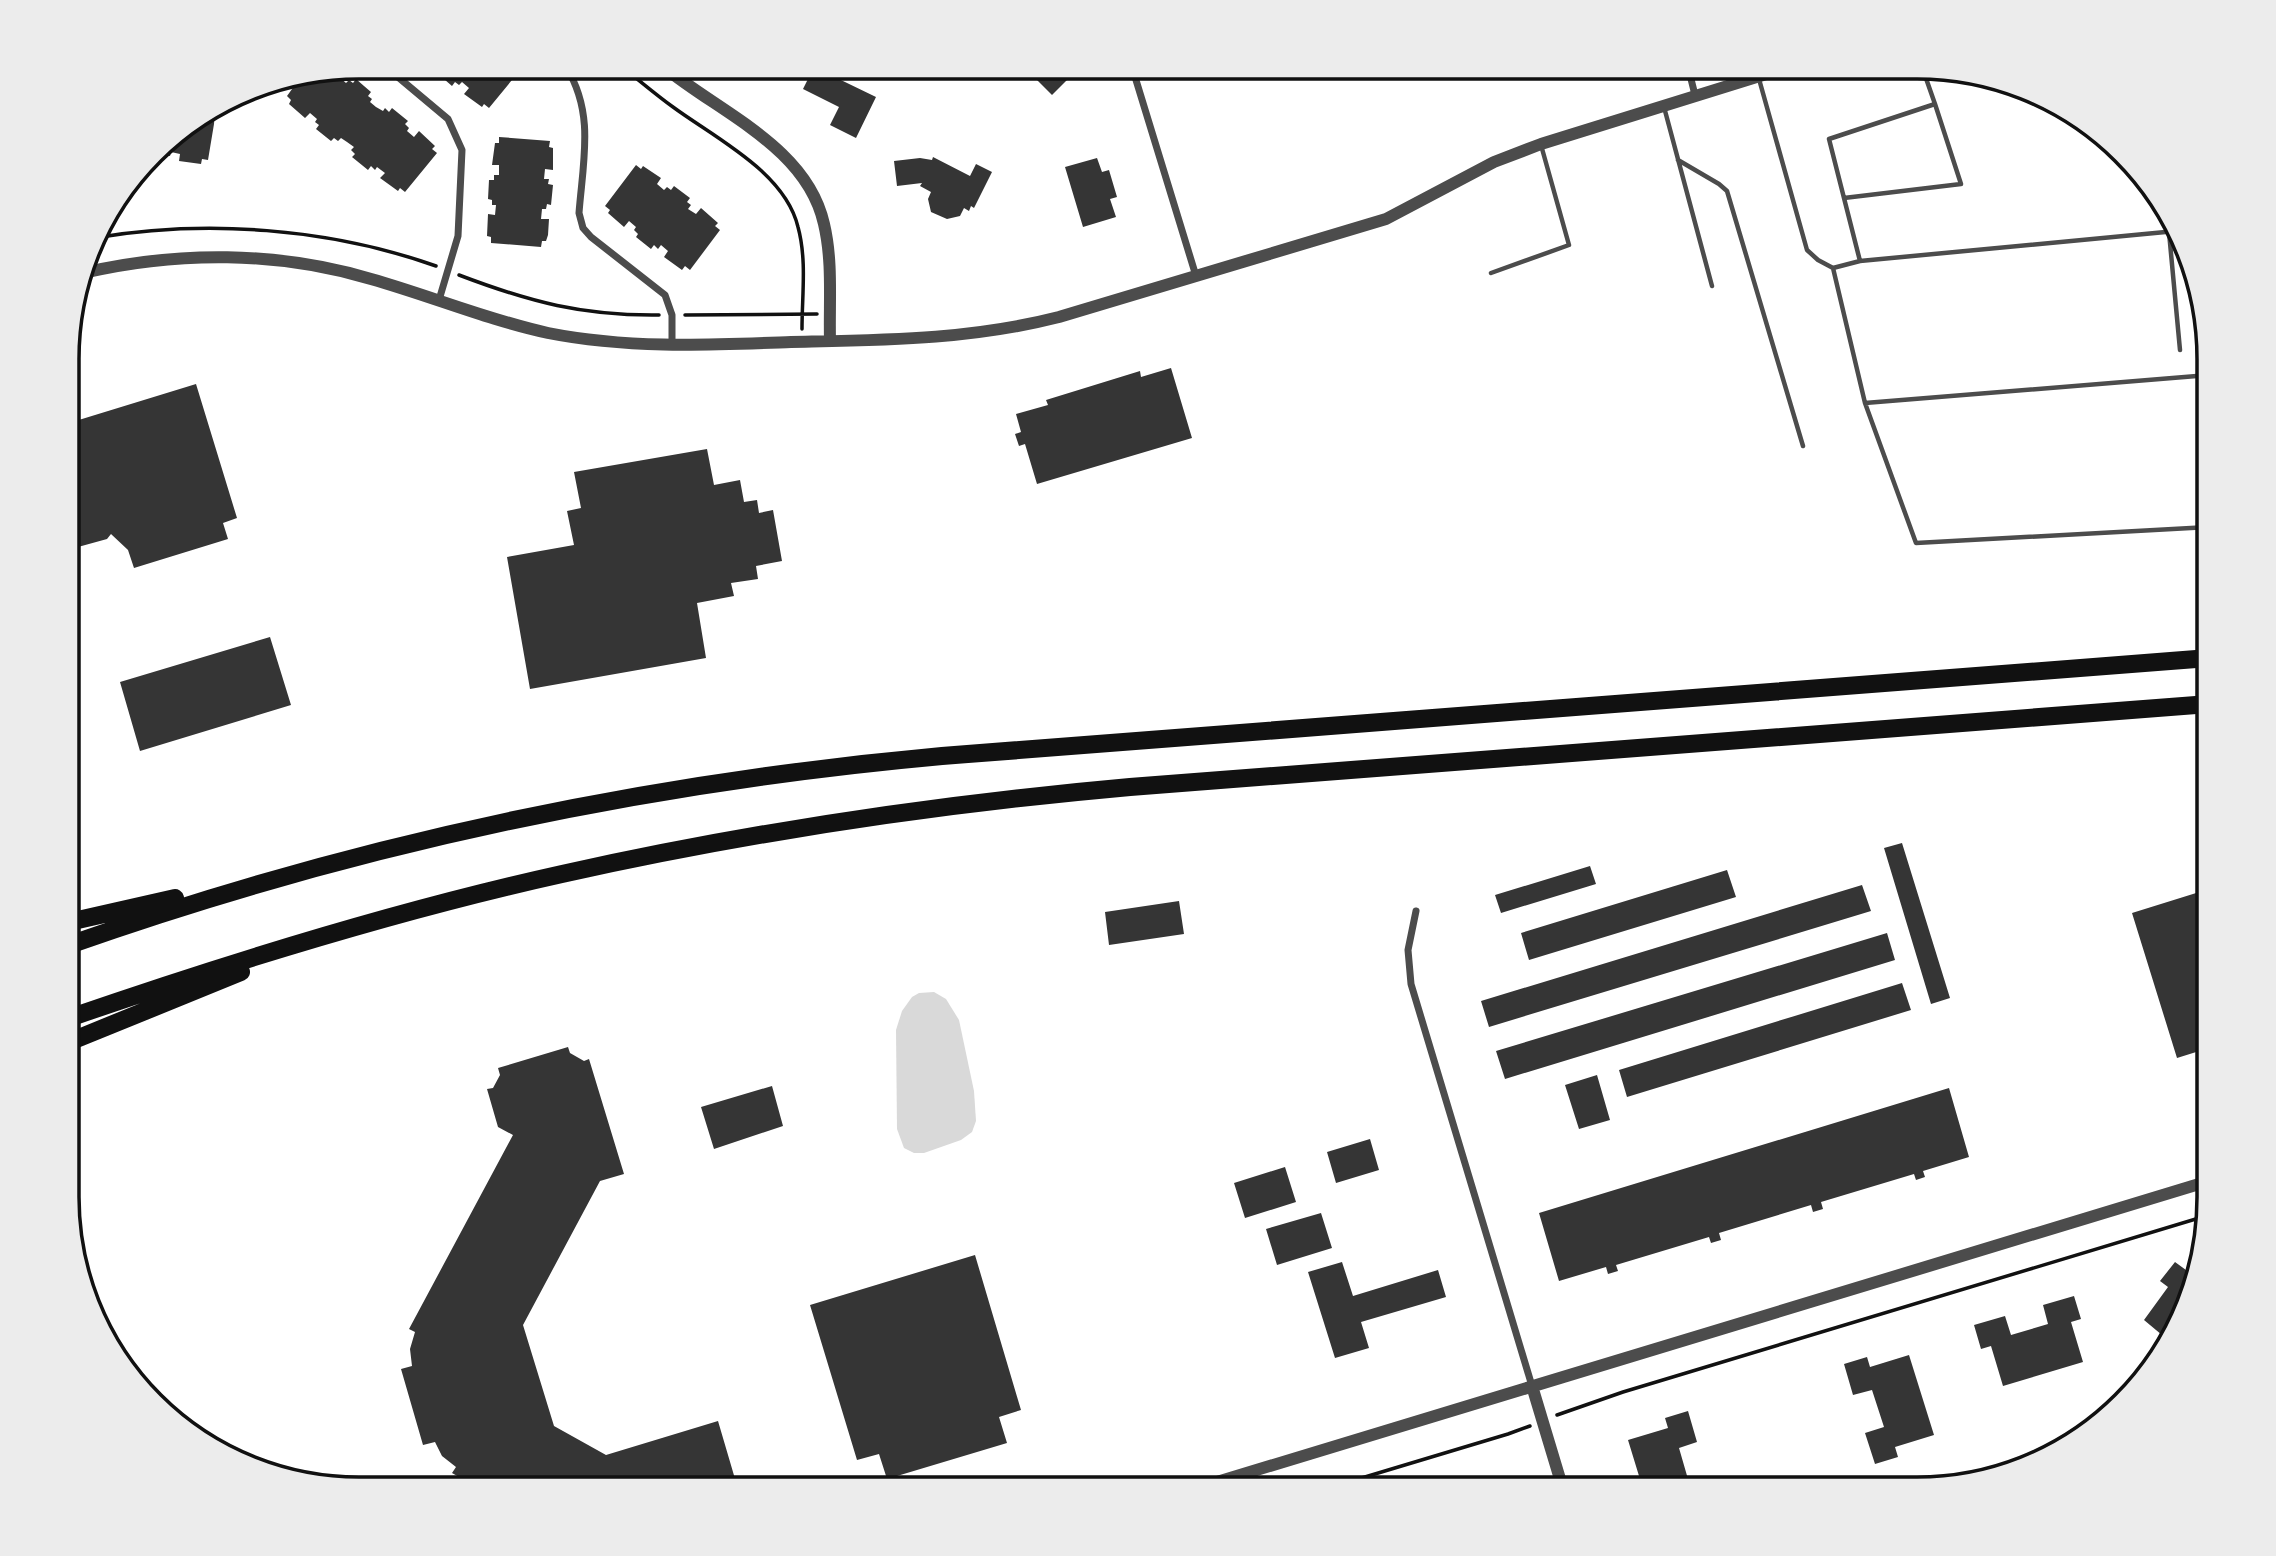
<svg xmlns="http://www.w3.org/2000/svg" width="2276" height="1556" viewBox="0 0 2276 1556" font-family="Quicksand,sans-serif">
<rect width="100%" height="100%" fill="#fff"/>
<path fill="#d9d9d9" d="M934 992 946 999 959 1020 974 1091 976 1121 972 1132 961 1140 924 1153H914L904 1148 897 1129 896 1030 902 1011 912 997 919 993Z"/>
<path fill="#353535" d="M436 67H518L521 69 489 108 484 104 482 107 464 94 469 88 462 82 459 85 455 82 452 86 437 73 440 69Z
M814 67 876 97 856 138 830 125 839 107 803 89Z
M1029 67H1068L1074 73 1052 95 1030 73Z
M342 70 344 71 339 77 346 83 349 80 353 83 356 79 364 86 371 92 368 96 372 99 370 102 376 107 383 111 385 108 389 112 392 108 408 121 405 124 409 128 407 131 414 137 419 131 435 146 432 149 437 153 405 192 400 188 398 191 380 178 385 173 377 167 375 170 371 166 368 170 352 157 355 154 351 150 354 147 347 142 341 138 338 141 334 138 331 141 316 129 319 125 315 122 317 119 310 113 305 118 289 104 291 100 287 96 300 78Z
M213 110H215L214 124 208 160 202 159 201 164 179 161 180 154 171 152 170 156 165 155 164 160 151 158 166 139Z
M499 137 550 141 549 147 553 148V170L545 169 544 179H549L548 184 553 185 551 205 547 204 546 209H542L541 219H549L548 235 546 241H542L541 247 491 243V237L487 236 488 214 495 215 496 205H492V200L488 199 489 180H494V175H499V165H492L495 143H499Z
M933 157 970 176 976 164 992 172 974 208 971 206 969 211 964 208 960 216 947 219 931 212 928 199 931 192 920 186 922 183 897 186 894 161 920 158 932 160Z
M1097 158 1102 172 1109 170 1117 197 1110 199 1116 217 1083 227 1065 167Z
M636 165 641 169 643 166 661 178 657 184 664 190 667 187 671 190 674 186 690 198 687 202 691 205 688 209 696 214 701 208 718 223 715 226 720 230 690 270 685 266 682 270 664 257 668 251 661 245 658 249 654 245 651 249 636 237 638 234 634 230 636 227 629 221 624 227 608 213 610 210 605 206Z
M1171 368 1192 438 1037 484 1025 444 1019 446 1015 434 1021 432 1016 414 1048 405 1046 400 1140 371 1141 377Z
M196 384 237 518 223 523 228 539 134 568 128 550 111 534 107 539 78 547 73 530 69 531V423Z
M707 449 714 485 740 480 744 502 757 500 759 513 773 510 782 561 756 566 758 579 731 583 734 596 697 603 706 658 530 689 507 557 574 545 567 511 581 508 574 472Z
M270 637 291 705 140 751 120 682Z
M1902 843 1950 998 1931 1004 1884 848Z
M1590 866 1596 884 1501 913 1495 895Z
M1727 870 1736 897 1529 960 1521 933Z
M1862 885 1871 911 1489 1027 1481 1001Z
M2209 889V1048L2177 1058 2132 913Z
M1179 901 1184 934 1109 945 1105 912Z
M1887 933 1895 960 1505 1079 1496 1051Z
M1902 983 1911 1010 1627 1097 1619 1070Z
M568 1047 570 1053 584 1061 589 1059 624 1174 600 1181 523 1325 554 1426 606 1455 718 1421 738 1489H480L452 1473 456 1467 442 1456 435 1442 423 1445 401 1369 412 1366 410 1349 415 1332 409 1329 513 1135 498 1127 487 1089 493 1088 500 1075 498 1068Z
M1597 1075 1610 1120 1579 1129 1565 1085Z
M772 1086 783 1126 714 1149 701 1107Z
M1949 1088 1969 1157 1923 1171 1925 1177 1916 1180 1914 1174 1821 1202 1823 1209 1813 1212 1811 1205 1719 1233 1721 1240 1711 1243 1709 1237 1616 1265 1618 1271 1608 1274 1606 1267 1559 1281 1539 1213Z
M1370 1139 1379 1170 1336 1183 1327 1152Z
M1285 1167 1296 1202 1245 1218 1234 1183Z
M1321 1213 1332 1248 1277 1265 1266 1229Z
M975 1255 1021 1410 999 1417 1007 1443 887 1479 879 1454 857 1460 810 1305Z
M1342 1262 1353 1296 1438 1270 1446 1297 1361 1322 1369 1348 1335 1358 1308 1272Z
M2175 1262 2197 1278 2194 1290 2168 1340 2144 1320 2168 1287 2160 1281Z
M2074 1296 2081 1319 2071 1322 2083 1362 2003 1386 1991 1346 1981 1349 1974 1325 2005 1316 2011 1335 2048 1324 2043 1305Z
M1909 1355 1934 1435 1895 1447 1898 1457 1875 1464 1865 1433 1884 1427 1872 1390 1853 1395 1844 1364 1867 1357 1870 1367Z
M1688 1411 1697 1442 1679 1448 1690 1486 1709 1480 1712 1489H1643L1628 1440 1668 1428 1665 1418Z
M1846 1476 1850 1489H1816L1815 1485Z
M1483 1482 1486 1489H1465Z"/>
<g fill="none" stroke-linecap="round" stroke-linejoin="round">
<path stroke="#111" stroke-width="3.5" d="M622 67C639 80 655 94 673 107 715 138 785 172 798 227 807 260 802 295 802 329
M94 238C206 219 329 228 436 266
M459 275C530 302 583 316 659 315
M685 315 817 314
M1557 1415 1623 1392 2209 1215
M1325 1489 1508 1434 1530 1426"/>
<path stroke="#4c4c4c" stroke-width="4.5" d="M1922 67 1935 104 1829 139 1860 261 2176 231
M1759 79 1807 250 1818 260 1833 268 1865 403 1916 543 2209 527
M1664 107 1712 286
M1678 160 1719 184 1727 191 1803 446
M1844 198 1961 184 1935 104
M2169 232 2180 350
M1833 268 1860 261
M1491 273 1569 245 1541 145
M1865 403 2209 375"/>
<path stroke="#4c4c4c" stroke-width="7" d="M386 67 448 119 462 150 458 236 439 300
M566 67C595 113 583 161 579 213L583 228 591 237 665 295 672 315V345
M1132 67 1196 276
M1688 67 1695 95
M1727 67 1731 84
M88 257 92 271
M1416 911 1408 950 1411 984 1532 1386"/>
<path stroke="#4c4c4c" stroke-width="12" d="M664 67C720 113 807 147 824 224 833 262 829 302 830 341
M83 273C177 251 278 251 371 279 431 296 488 320 548 333 629 349 710 345 791 342 883 340 969 340 1059 317L1386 219 1494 162 1541 144 1789 67
M1532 1386 1563 1489
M1194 1489 2209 1181"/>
<path stroke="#111" stroke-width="18" d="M69 922 175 898
M69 945C352 845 643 783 942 756L2209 658
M69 1018C231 962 395 911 562 874 750 832 939 804 1130 787L2209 704
M69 1042 241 972"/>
</g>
<path d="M0 0H2276V1556H0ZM359 79H1917A280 280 0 0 1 2197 359V1197A280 280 0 0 1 1917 1477H359A280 280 0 0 1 79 1197V359A280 280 0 0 1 359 79Z" fill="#ececec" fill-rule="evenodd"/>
<path fill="none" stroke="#111" stroke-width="3.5" d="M359 79H1917A280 280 0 0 1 2197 359V1197A280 280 0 0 1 1917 1477H359A280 280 0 0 1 79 1197V359A280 280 0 0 1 359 79Z"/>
</svg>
